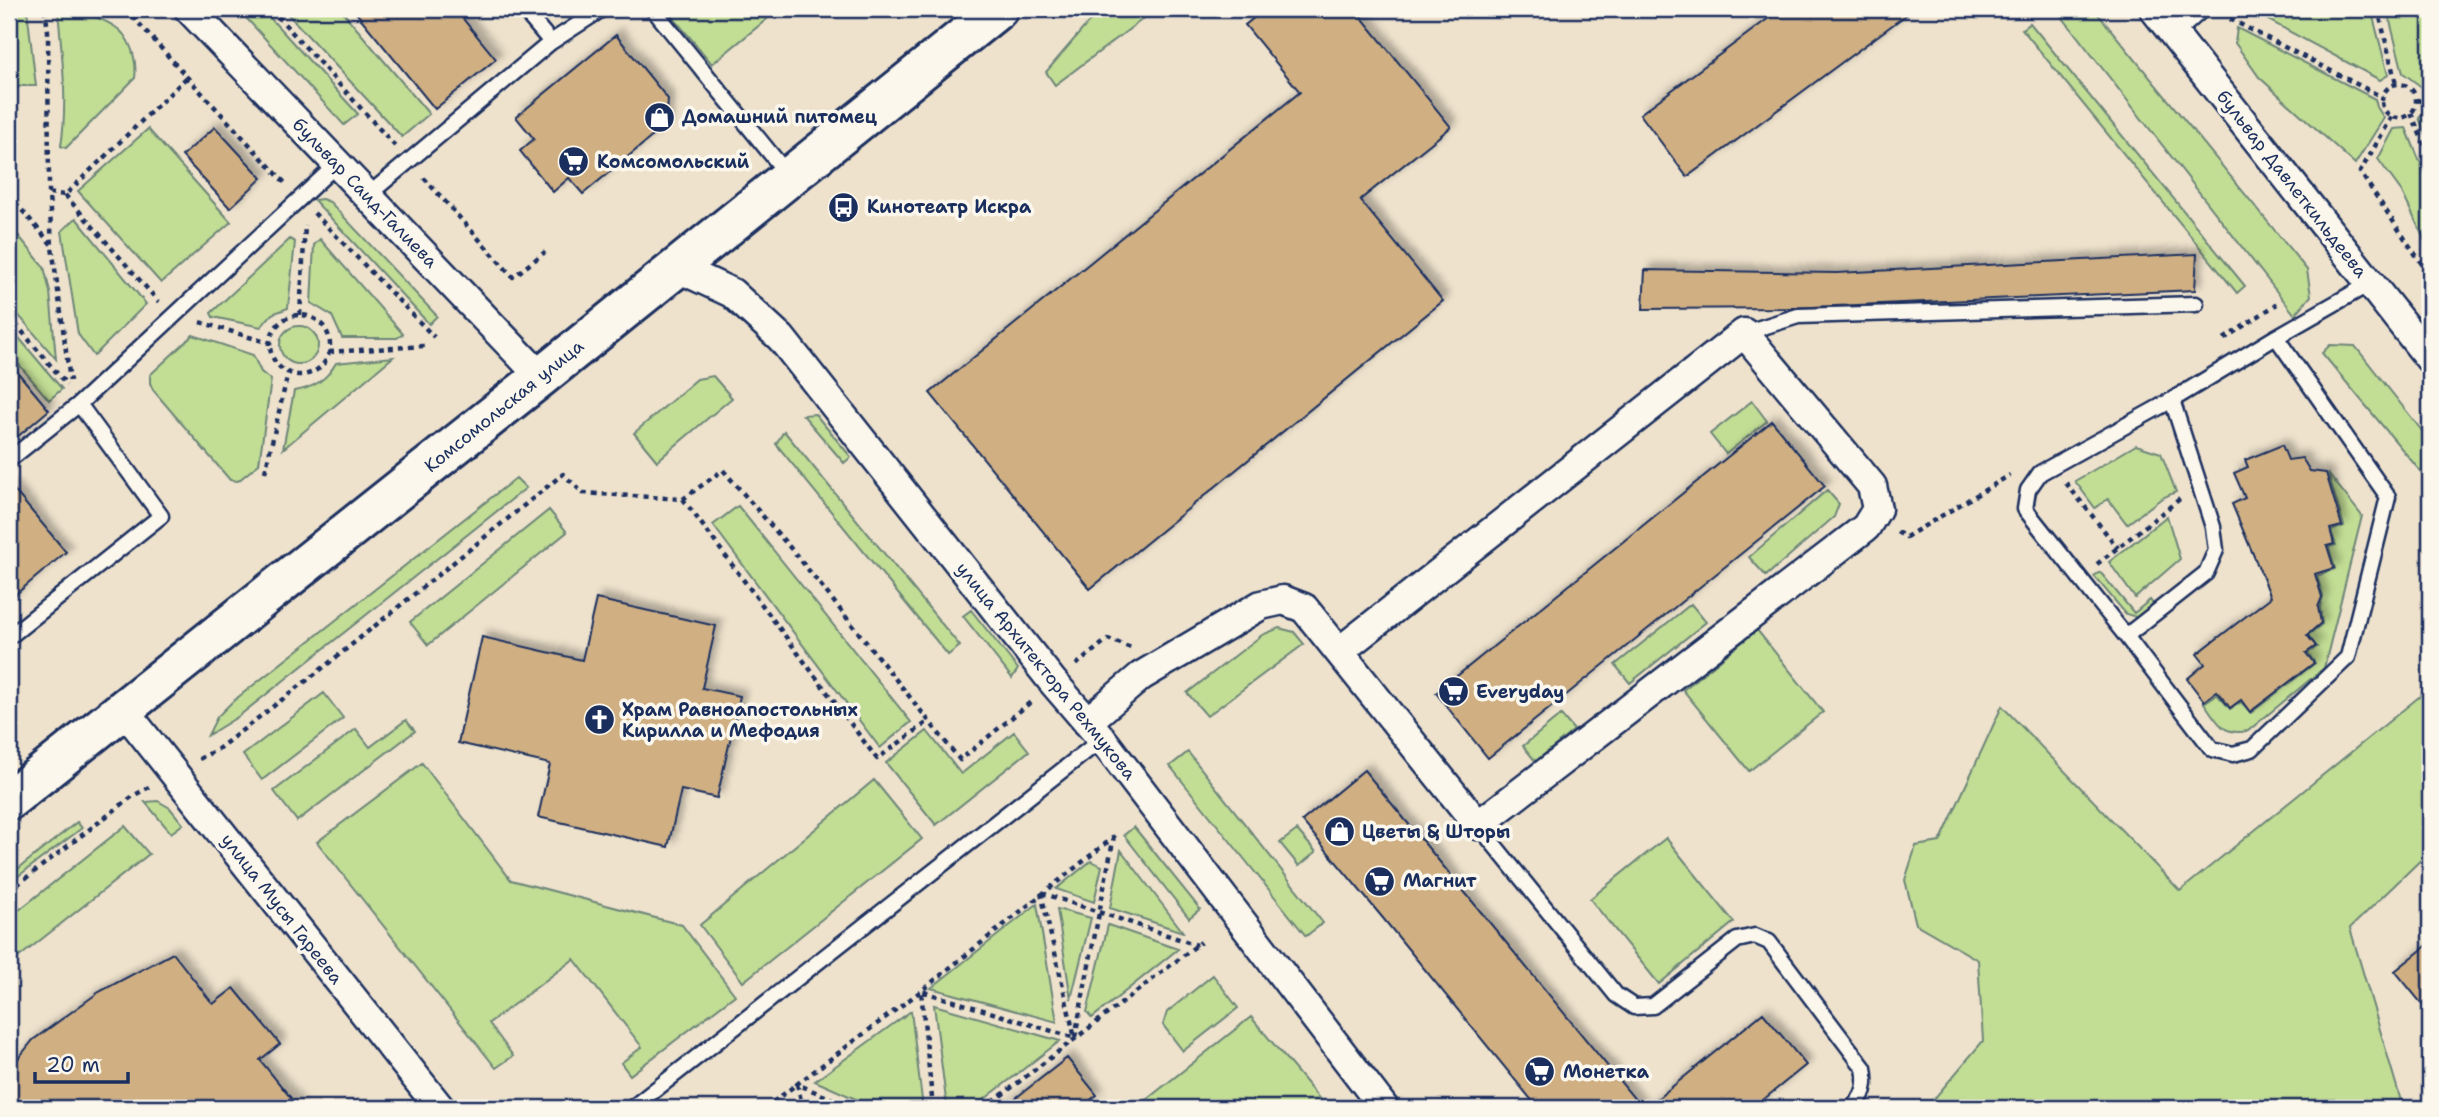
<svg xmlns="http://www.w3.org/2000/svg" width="2439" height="1117" viewBox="0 0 2439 1117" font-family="'Shantell Sans',sans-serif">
<defs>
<filter id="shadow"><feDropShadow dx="6" dy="-6" stdDeviation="3.5" flood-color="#0004"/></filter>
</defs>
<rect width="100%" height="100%" fill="#eee2cc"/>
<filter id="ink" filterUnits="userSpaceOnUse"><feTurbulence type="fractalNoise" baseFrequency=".0143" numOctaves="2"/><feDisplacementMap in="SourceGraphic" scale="14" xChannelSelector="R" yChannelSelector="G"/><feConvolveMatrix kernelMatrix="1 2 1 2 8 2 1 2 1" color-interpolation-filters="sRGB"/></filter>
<g filter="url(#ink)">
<path fill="#c2dd94" stroke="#6e8679" stroke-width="2" d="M9 9H27L36 86H21L9 91Z
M62 9C78 9 115 22 124 35 133 47 137 64 135 78L66 148 61 146C68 102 62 55 58 11Z
M238 9H262L358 114 344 125Z
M283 9H340L429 114 402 137Z
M669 9H760L767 19 712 64 667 10Z
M1100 9H1156L1055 85 1046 72Z
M2056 9H2094L2307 270 2311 296 2295 315Z
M2265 9H2371L2388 75 2380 80 2257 14Z
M2387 9H2427L2430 12V99H2427L2423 88 2403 73Z
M2030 23 2245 286 2237 293 2022 29Z
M2237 28 2375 99 2377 107 2384 118 2355 164 2259 77 2235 43Z
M2428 108 2430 109V144L2419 118Z
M2406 128 2430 186V252L2402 192 2378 159 2394 129Z
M148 129 231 222 161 283 78 191Z
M322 199 330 202 437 316 429 324 314 200Z
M76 218 146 304 94 356 78 334 62 231Z
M9 224 44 267 50 292 56 359 9 304Z
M290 239 295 242 288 308 272 314 261 327 213 317 211 313Z
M320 239 403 334 397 338H342L332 316 311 303 314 245Z
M280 345a19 19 0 1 1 38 0a19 19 0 1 1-38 0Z
M9 326 62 389 49 400 9 353Z
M193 335 253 355 261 372 271 380 259 464 238 481 230 480 153 390 150 383V375Z
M2330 345 2355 346 2430 441V483L2322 353Z
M393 357 283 449 294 391C314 388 326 380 336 363Z
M713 376 732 398 657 461 634 433 697 379Z
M1752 401 1767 421 1726 454 1710 434Z
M815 414 851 457 844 463 803 415Z
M784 431 960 646 948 655 776 444Z
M2136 445 2161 453 2176 492 2162 498 2127 524 2108 499 2095 508 2075 481Z
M2328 473 2362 516 2324 668 2248 731C2222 736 2219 723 2204 703L2217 694 2230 709 2241 702 2251 713 2315 663 2308 653 2317 647 2308 635 2322 624 2320 607 2323 596 2317 576 2335 569 2329 547 2336 545 2331 531 2344 526Z
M516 478 526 488 239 716 208 735 217 717 232 702Z
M1827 490 1839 504 1834 517 1766 576 1749 557Z
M738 506 911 722 880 748 713 525Z
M549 510 567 532 428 645 410 622Z
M2167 516 2180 559 2135 598 2109 562Z
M2100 572 2134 613 2150 600 2154 605 2139 618 2126 614 2094 576Z
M1691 604 1706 622 1630 683 1615 665Z
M971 610 1018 669 1012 678 963 616Z
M1279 628 1294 632 1304 644 1207 716 1187 693 1262 635Z
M1757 630 1823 712 1749 771 1683 690Z
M2430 688V851L2350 928 2403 1108H1935L1933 1100 1983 1041 1978 960 1916 924 1905 880 1916 846 1940 842 2002 706 2180 891Z
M324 693 343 718 262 780 243 755Z
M1561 715 1574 730 1536 762 1523 746Z
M406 720 415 731 297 821 274 791 356 729 370 747Z
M927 731 961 774 1014 732 1029 751 936 825 886 763Z
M1188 752 1323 923 1306 936 1170 766Z
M422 763 511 880 682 925 735 995 630 1075 621 1063 642 1047 574 959 489 1023 513 1056 496 1068 317 842Z
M874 780 922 839 743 982 700 925Z
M158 801 170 808 183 824 171 833 145 802Z
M77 822 82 828 9 883V876Z
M125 826 149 854 9 965V918Z
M1134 827 1200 909 1189 918 1124 835Z
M1297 830 1316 852 1299 866 1280 843Z
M1666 838 1734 922 1659 984 1590 899Z
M1121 850 1183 932 1110 908Z
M1091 861 1102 866 1094 902 1056 889Z
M1037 904 1057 1022 931 988Z
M1057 909 1091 918 1071 999Z
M1108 925 1178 949 1092 1018 1087 1012Z
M1213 975 1238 1008 1183 1051 1163 1025 1167 1012Z
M934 1005 1060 1041 973 1108H947Z
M911 1011 923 1108H876L815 1081Z
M1251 1017 1327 1108H1136Z"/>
<path fill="#d0b083" stroke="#1b2f5e" stroke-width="2" filter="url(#shadow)" d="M353 9H455L496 59 435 109Z
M1265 9H1355L1451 127 1360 200 1443 301 1090 589 930 393 1300 92 1245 25Z
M1781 9H1914L1687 177 1640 114Z
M616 35 668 99 666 125 583 194 569 178 553 192 520 151 534 139 516 117Z
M215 127 262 178 230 208 182 156Z
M2197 254 2195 290 1790 308 1643 309 1645 270 1837 273Z
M9 362 49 410 9 444Z
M1772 421 1825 486 1488 758 1436 693Z
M2282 445 2288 460 2302 458 2310 471 2326 473 2342 526 2330 529 2334 544 2327 546 2334 568 2315 574 2322 597 2318 607 2321 623 2307 635 2316 646 2306 653 2314 663 2250 712 2241 700 2230 708 2217 691 2204 701 2187 679 2205 664 2197 654 2271 597 2232 504 2245 498 2234 473 2248 467 2245 460Z
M9 484 66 552 9 600Z
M596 599 716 626 702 688 740 696 717 798 681 790 668 847 538 817 550 764 458 743 482 637 582 660Z
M1364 770 1444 867 1642 1108H1538L1382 917 1302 821Z
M2430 943V1014L2395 971Z
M173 953 213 1004 234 988 280 1044 260 1060 299 1108H9V1070L33 1040 99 992Z
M1763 1013 1806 1065 1753 1108H1646Z
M1067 1058 1097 1095 1080 1108H1003Z"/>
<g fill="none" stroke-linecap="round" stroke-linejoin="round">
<defs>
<path id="lane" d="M523 9 551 42
M653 9 788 175
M2175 34 2203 9
M367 196 551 42 602 9
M1744 333 1798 316 2196 304
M2276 337 2388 497 2348 657 2252 749 2233 754 2212 749 2126 636 2025 509 2028 490 2040 473 2172 400 2276 337 2369 284
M9 460 78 405 337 164
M2126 636 2206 573 2216 550 2213 527 2172 400
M9 637 161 516 79 404
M1478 825 1616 995 1634 1007 1653 1006 1737 940 1755 936 1769 942 1864 1068C1867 1084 1865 1097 1851 1108
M632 1108 1102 739"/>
<path id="street" d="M189 9 541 377
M2154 9 2430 359
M676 267 732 293 781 338 1053 682 1102 739 1384 1108
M123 709 440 1108
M1087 722 1141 676 1261 605 1283 600 1304 608 1478 825 1866 527 1877 509 1872 486 1744 333 1340 651"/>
<path id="secondary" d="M9 800 541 377 998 9"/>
</defs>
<use href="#lane" stroke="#1b2f5e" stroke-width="19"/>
<use href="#street" stroke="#1b2f5e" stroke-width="33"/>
<use href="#secondary" stroke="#1b2f5e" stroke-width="44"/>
<path stroke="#1b2f5e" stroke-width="4.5" stroke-dasharray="5 5" stroke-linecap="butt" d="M45 9 48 31 49 193 52 246 70 381
M126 9 187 77 286 184
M271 9 395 146
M2378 9 2396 84
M2230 19 2382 97
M2382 101a17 17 0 1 1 34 0a17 17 0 1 1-34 0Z
M2417 100 2430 103
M2411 113 2430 158
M2392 117 2360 172 2430 276
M424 178 513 277 545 252
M49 193 65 195 187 77
M9 195 52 245
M65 195 159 302
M314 213 434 337
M270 345a30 30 0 1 1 60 0a30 30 0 1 1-60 0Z
M300 315 305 225
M9 316 67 385
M200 322 269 343
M2224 339 2277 304
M329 352 424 346
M265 472 288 373
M2066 483 2118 548
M683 499 877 759 929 721
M1897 532 1906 537 2010 475
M2097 564 2181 498
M1076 665 1108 639 1131 648
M199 759 218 749 319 671 563 474 583 493 683 499 723 470 799 558 960 760 1032 701
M9 891 133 796 149 787
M1041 893 1074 1034
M1042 893 1197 945
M1075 1037 1114 836
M765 1108 797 1084 803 1108
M853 1108 797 1084 921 991 1115 836
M933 1108 921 991 1075 1038
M985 1108 1201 942"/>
<use href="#lane" stroke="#fbf7ec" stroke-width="14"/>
<use href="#street" stroke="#fbf7ec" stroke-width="28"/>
<use href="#secondary" stroke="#fbf7ec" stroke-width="38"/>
</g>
</g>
<defs>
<symbol id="shop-disc" viewBox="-11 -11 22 22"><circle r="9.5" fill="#1b2f5e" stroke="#fbf7ec"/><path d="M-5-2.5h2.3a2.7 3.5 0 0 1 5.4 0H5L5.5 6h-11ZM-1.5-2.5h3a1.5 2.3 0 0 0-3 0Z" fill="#fff"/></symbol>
<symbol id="supermarket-disc" viewBox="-11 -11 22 22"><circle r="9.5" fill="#1b2f5e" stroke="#fbf7ec"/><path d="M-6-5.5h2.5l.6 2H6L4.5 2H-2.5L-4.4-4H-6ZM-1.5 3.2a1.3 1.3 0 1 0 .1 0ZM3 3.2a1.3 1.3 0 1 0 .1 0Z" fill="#fff"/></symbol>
<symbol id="bus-disc" viewBox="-11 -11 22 22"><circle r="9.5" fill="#1b2f5e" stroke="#fbf7ec"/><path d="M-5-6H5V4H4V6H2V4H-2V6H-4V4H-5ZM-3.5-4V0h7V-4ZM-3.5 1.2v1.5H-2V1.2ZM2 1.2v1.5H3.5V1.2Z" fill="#fff"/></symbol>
<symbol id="church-disc" viewBox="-11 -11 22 22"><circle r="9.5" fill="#1b2f5e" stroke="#fbf7ec"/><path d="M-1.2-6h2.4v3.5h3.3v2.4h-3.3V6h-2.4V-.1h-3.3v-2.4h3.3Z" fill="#fff"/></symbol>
</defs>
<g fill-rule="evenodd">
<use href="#shop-disc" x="642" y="100" width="35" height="35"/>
<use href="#supermarket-disc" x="556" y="144" width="35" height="35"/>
<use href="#bus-disc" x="826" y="190" width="35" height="35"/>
<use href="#supermarket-disc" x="1436" y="674" width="35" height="35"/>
<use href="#church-disc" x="582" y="702" width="35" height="35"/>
<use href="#shop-disc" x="1322" y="814" width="35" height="35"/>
<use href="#supermarket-disc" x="1362" y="864" width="35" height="35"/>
<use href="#supermarket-disc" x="1522" y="1054" width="35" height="35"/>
</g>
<g text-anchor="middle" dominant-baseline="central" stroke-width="7" stroke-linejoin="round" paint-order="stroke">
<g font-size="18" font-weight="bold" fill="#1b2f5e" stroke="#fbf7ec" text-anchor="start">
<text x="682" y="117">Домашний питомец</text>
<text x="597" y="162">Комсомольский</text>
<text x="867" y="207">Кинотеатр Искра</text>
<text x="1476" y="692">Everyday</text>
<text x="622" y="710">Храм Равноапостольных<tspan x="622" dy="21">Кирилла и Мефодия</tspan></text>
<text x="1362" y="832">Цветы &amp; Шторы</text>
<text x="1403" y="881">Магнит</text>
<text x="1563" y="1072">Монетка</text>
</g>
<g font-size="18" fill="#1b2f5e" stroke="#fbf7ec">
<text transform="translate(2292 184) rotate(52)">бульвар Давлеткильдеева</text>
<text transform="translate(365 193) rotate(46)">бульвар Саид-Галиева</text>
<text transform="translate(504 406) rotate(-39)">Комсомольская улица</text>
<text transform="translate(1046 671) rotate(51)">улица Архитектора Рехмукова</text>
<text transform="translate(282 909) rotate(52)">улица Мусы Гареева</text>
</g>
</g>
<rect width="2439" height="1117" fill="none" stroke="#fbf7ec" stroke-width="35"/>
<rect x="18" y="18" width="2404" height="1082" fill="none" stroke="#1b2f5e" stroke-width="2.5" filter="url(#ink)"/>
<path d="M35 1072v10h93v-10" fill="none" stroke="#1b2f5e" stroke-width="3.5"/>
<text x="46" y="1072" font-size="21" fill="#1b2f5e" stroke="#fbf7ec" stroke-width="5" paint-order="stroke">20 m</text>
</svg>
